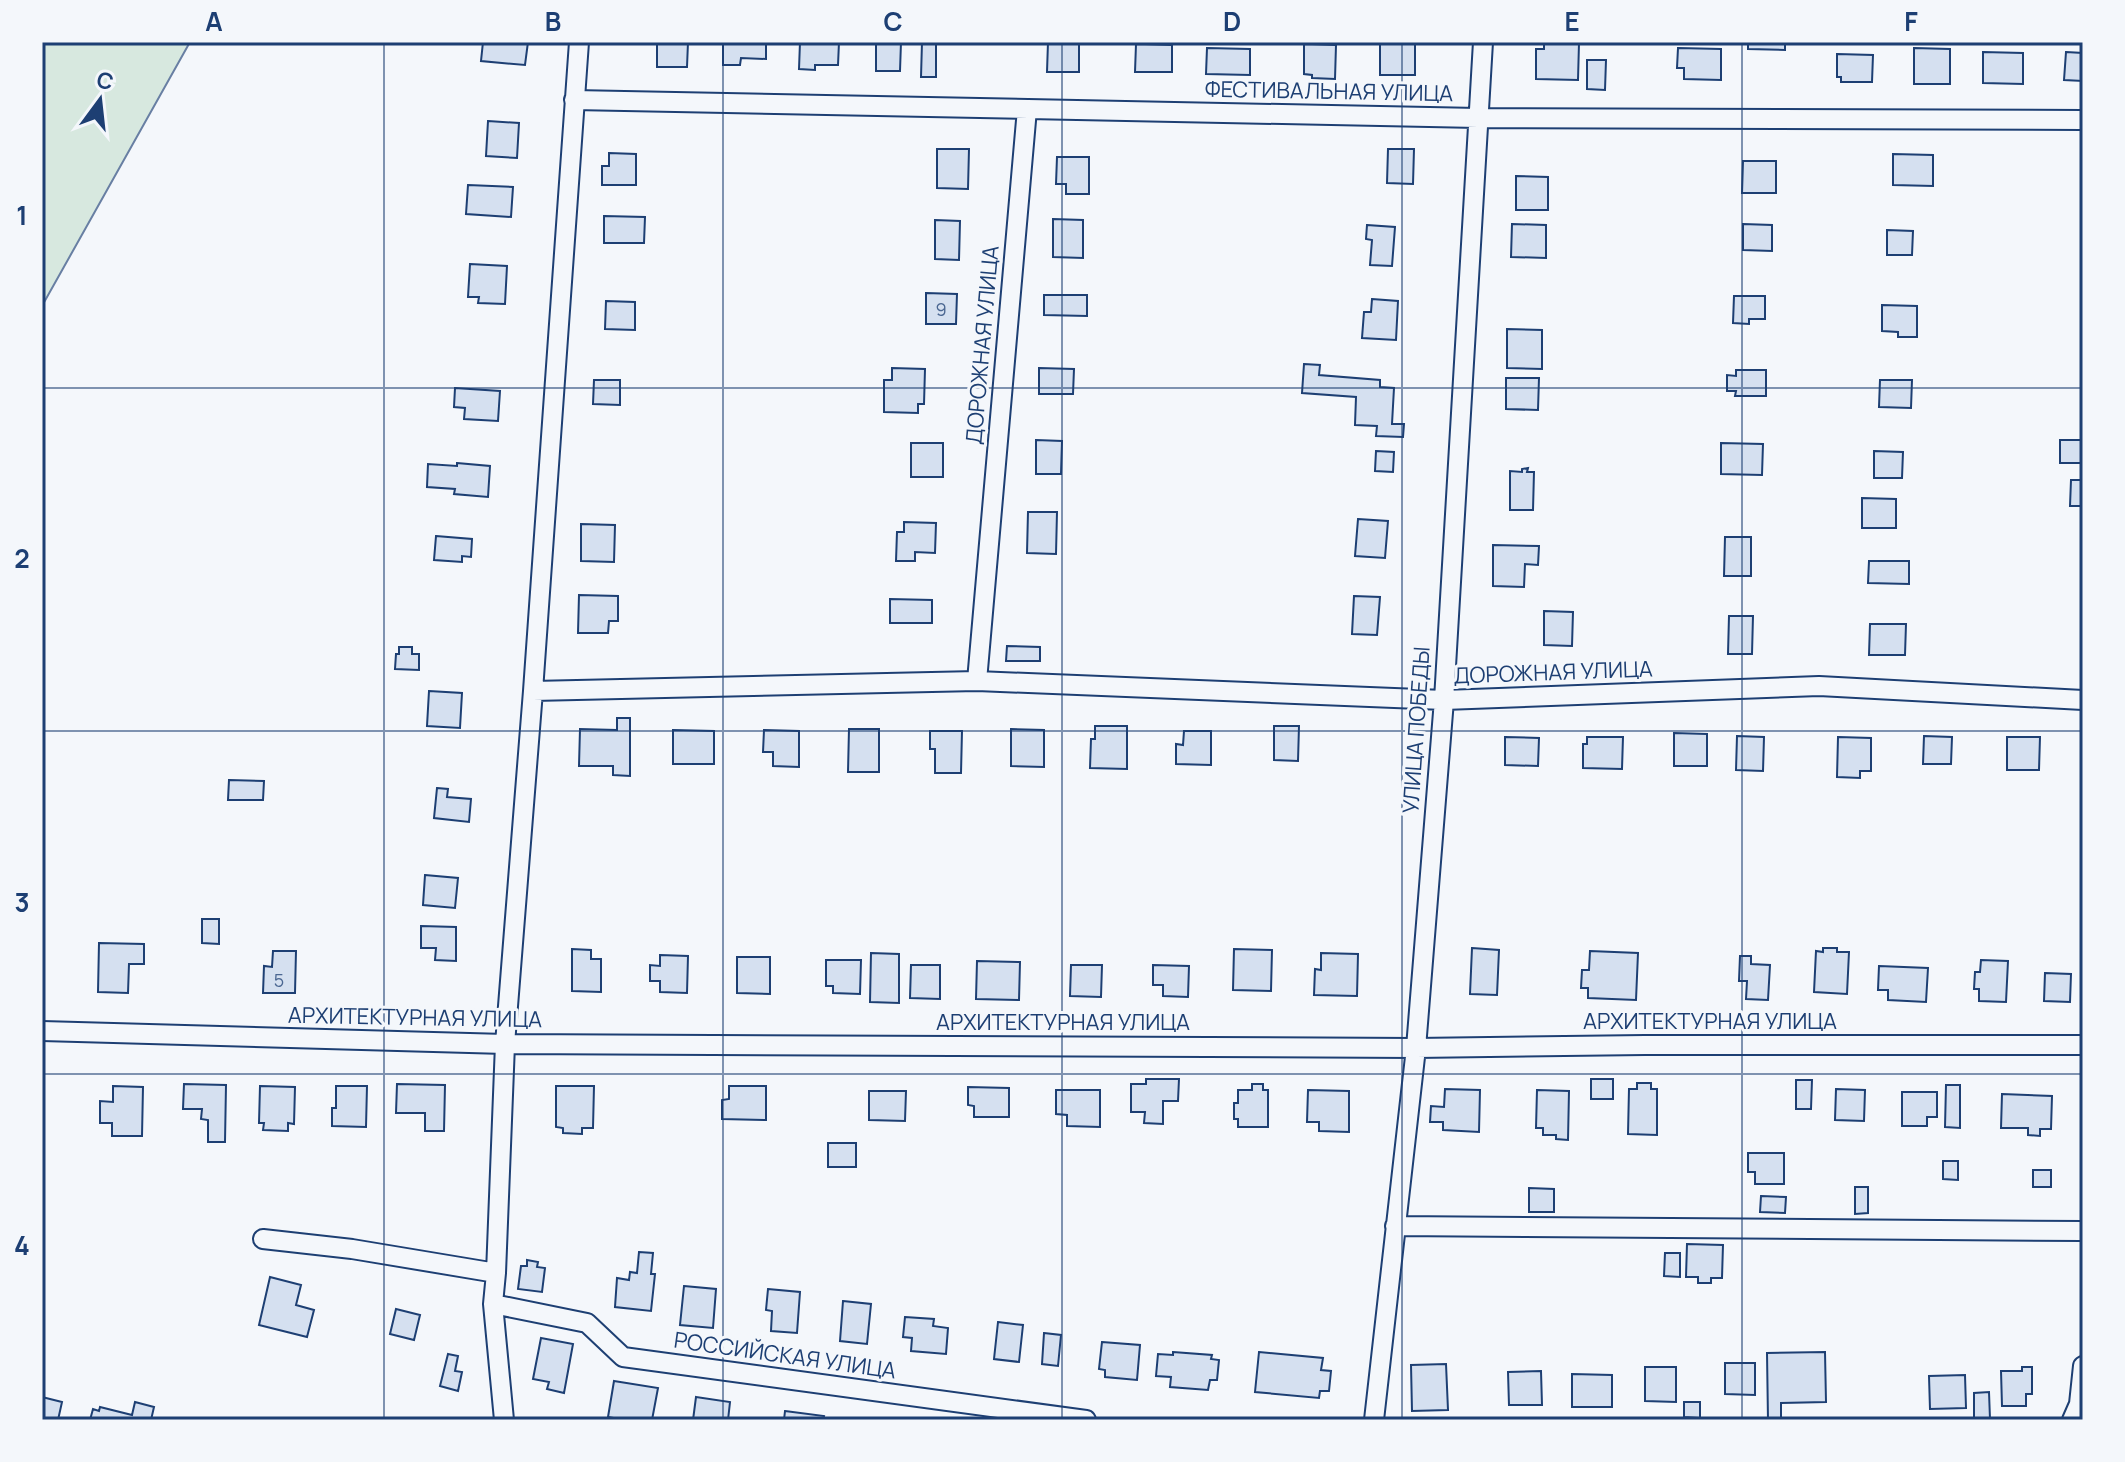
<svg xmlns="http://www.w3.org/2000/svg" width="2125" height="1462" viewBox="0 0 2125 1462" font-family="Manrope,sans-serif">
<rect width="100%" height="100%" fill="#f4f7fb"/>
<path fill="#d7e8df" stroke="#687fa3" stroke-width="2" d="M42 42H190L42 306Z"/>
<path fill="#d5e0f0" stroke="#1d3f73" stroke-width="2" d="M483 42H528L525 65 481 61Z
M657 42H688L687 67H657Z
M723 42H766V59L741 58 740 65H723Z
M800 42H839L838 65H815V70L799 69Z
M876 42H901L900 71H876Z
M922 42H936V77H921Z
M1048 42H1079V72H1047Z
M1380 42H1415V75H1380Z
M1544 42 1579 43 1578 80 1536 79V49H1544Z
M1748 42H1785V50L1748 49Z
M1136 44 1172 45V72H1135Z
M1304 44 1336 45 1335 79 1312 78V75L1304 74Z
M1207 48 1250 49V75L1206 74Z
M1678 48 1721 49V80L1684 79V68H1677Z
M1914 48 1950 49V84H1914Z
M1983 52 2023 53V84L1983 83Z
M2066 52 2083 53V81L2064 80Z
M1837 54 1873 55 1872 82H1841V77H1837Z
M1587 60H1606L1605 90 1587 89Z
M488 121 519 123 517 158 486 156Z
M937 149H969L968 189 937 188Z
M1388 149H1414L1413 184 1387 183Z
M609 153 636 154V185H602V166H609Z
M1893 154 1933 155V186L1893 185Z
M1057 157H1089V194H1066V184H1056Z
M1743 161H1776V193H1742Z
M1516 176 1548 177V210H1516Z
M468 185 513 187 511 217 466 214Z
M604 216 645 217 644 243H604Z
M1053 219 1083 220V258L1053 257Z
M935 220 960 221 959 260 935 259Z
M1512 224 1546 225V258L1511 257Z
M1743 224 1772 225V251L1743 250Z
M1367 225 1395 227 1392 266 1370 265 1372 240 1366 239Z
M1887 230 1913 231 1912 255H1887Z
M470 264 507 266 505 304 478 303 479 297H468Z
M926 293 957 294 956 324H926Z
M1044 295H1087V316L1044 315Z
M1734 296H1765V319H1749V324L1733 323Z
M1372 299 1398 301 1396 340 1362 338 1364 312H1371Z
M606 301 635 302V330L605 329Z
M1882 305 1917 306V337H1898V332L1882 331Z
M1507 329 1542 330V369L1507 368Z
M1304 364 1320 365 1319 375 1380 380V387L1394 388 1392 424H1404L1403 437 1376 436 1377 426 1355 425 1356 397 1302 393Z
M892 368 925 369 924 404H918V413L884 412V380H892Z
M1039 368 1074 369 1073 394H1039Z
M1736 370H1766V396H1735L1736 391H1727V375L1736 376Z
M1506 378H1539L1538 410 1506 409Z
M594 380H620V405L593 404Z
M1880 380H1912L1911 408 1879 407Z
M455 388 500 391 498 421 464 419 465 408 454 407Z
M1036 440 1062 441 1061 474H1036Z
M2060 440H2083V463H2060Z
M911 443H943V477H911Z
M1721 443 1763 444 1762 475 1721 474Z
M1376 451 1394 452 1393 472 1375 471Z
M1874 451 1903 452 1902 478H1874Z
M457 463 490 466 488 497 454 494 455 489 427 487 428 464 457 466Z
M1528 468 1527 472H1534L1533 510H1510V471L1522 472V469Z
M2071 480H2083V506H2070Z
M1862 498 1896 499V528H1862Z
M1028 512H1057L1056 554 1027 553Z
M1358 519 1388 521 1385 558 1355 556Z
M904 522 936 523 935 553 915 552V561H896L897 532H904Z
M581 524 615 525 614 562 581 561Z
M436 536 472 539 471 557 462 556V562L434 560Z
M1725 537H1751V576H1724Z
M1493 545 1539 546 1538 565 1525 564 1524 587 1493 586Z
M1869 561H1909V584L1868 583Z
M579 595 618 596V621H609L608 633H578Z
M1354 596 1380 597 1377 635 1352 634Z
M890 599 932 600V623H890Z
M1544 611 1573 612 1572 646 1544 645Z
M1729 616H1753L1752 654H1728Z
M1870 624H1906L1905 655H1869Z
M1007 646 1040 647V661H1006Z
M399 647H412V654H419V670L395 669 396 654H399Z
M429 691 462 693 460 728 427 726Z
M617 718H630V776L613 775V766H579L580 729 617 730Z
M1095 726H1127V769L1090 768 1091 739H1095Z
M1274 726H1299L1298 761 1274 760Z
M849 729H879V772H848Z
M1011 729 1044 730V767L1011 766Z
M673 730 714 731V764H673Z
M764 730 799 731V767L773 766V752H763Z
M930 731H962L961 773H935V749H930Z
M1184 731H1211V765L1176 764V744L1183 745Z
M1674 733 1707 734V766H1674Z
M1737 736 1764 737 1763 771 1736 770Z
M1924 736 1952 737 1951 764H1923Z
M1505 737 1539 738 1538 766 1505 765Z
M1587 737H1623L1622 769 1583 768V744H1587Z
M1838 737 1871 738V771H1860V778L1837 777Z
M2007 737H2040L2039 770H2007Z
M229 780 264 781 263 800H228Z
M437 788 448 789 447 797 471 799 469 822 434 818Z
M425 875 458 878 455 908 423 905Z
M202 919H219V944L202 943Z
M421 926 456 927V961L435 960 436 948H421Z
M99 943 144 944V964H129L128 993 98 992Z
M1472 948 1499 950 1497 995 1470 994Z
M1823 948H1837V952H1849L1847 994 1814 992 1816 951 1823 952Z
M572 949 591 950V959H601V992L572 991Z
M1234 949 1272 950 1271 991 1233 990Z
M273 951H296L295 993H263L264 966 272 967Z
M1590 951 1638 953 1636 1000 1588 998V988H1581L1582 970H1589Z
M871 953 899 954V1003L870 1002Z
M1321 953 1358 954 1357 996 1314 995 1315 969 1321 970Z
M660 955 688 956 687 993 660 992V981H650V965L660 966Z
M1740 956H1751V964L1770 965 1768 1000 1746 999 1747 981H1739Z
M737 957H770V994L737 993Z
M826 960H861L860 994 833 993V986H826Z
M1981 960 2008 961 2006 1002 1979 1001V989H1974L1975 972H1980Z
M977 961 1020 962 1019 1000 976 999Z
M911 965H940V999L910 998Z
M1071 965H1102L1101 997 1070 996Z
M1153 965 1189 966 1188 997 1163 996V985H1153Z
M1879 966 1928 968 1926 1002 1888 1000V990H1878Z
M2045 973 2071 974 2070 1002 2044 1001Z
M1146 1079H1179L1178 1101H1163V1124L1144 1123 1145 1112H1131V1084H1146Z
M1591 1079H1613V1099H1591Z
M1796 1080H1812L1811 1109H1796Z
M1637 1083H1651V1089H1657V1135L1628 1134 1629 1089H1637Z
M184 1084 226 1085 225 1142H208V1120L201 1119 202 1109H183Z
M397 1084 445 1085 444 1131H425V1113H396Z
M1252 1084H1263V1090H1268V1127H1238V1119H1234V1103H1238V1090H1252Z
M1946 1085H1960V1128L1945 1127Z
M113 1086 143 1087 142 1136H112V1123H100V1101L113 1102Z
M260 1086 295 1087 294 1124 288 1123V1131L263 1130 264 1123H259Z
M336 1086H367L366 1127 332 1126V1108H336Z
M556 1086H594L593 1128H582V1134L563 1133V1128L556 1127Z
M729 1086H766V1120L722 1119V1100L729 1099Z
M968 1087 1009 1088V1117H974V1106L968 1105Z
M1445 1089 1480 1090 1479 1132 1443 1130V1122H1430L1431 1106 1444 1107Z
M1836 1089 1865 1090 1864 1121 1835 1120Z
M1056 1090H1100V1127L1067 1126V1115L1056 1114Z
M1308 1090 1349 1091V1132L1319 1131V1122H1307Z
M1537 1090 1569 1091 1568 1140 1556 1139V1135H1543V1128H1536Z
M869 1091H906L905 1121 869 1120Z
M1902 1092H1937V1117H1927V1126H1902Z
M2002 1094 2052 1096 2051 1129H2040V1136L2028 1135V1128H2001Z
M828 1143H856V1167H828Z
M1748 1153H1784V1184H1755V1172H1748Z
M1943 1161H1958V1180L1943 1179Z
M2033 1170H2051V1187H2033Z
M1855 1187H1868V1213L1855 1214Z
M1529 1188 1554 1189V1212H1529Z
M1761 1196 1786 1197 1785 1213 1760 1212Z
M1687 1244 1723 1245 1722 1278H1711V1283H1698V1277H1686Z
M639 1252 653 1253 651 1274H655L651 1311 615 1307 617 1278 629 1280 630 1272 637 1273Z
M1665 1253H1680V1277L1664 1276Z
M527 1260 538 1262 537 1267 545 1268 542 1292 518 1289 521 1266H527Z
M270 1277 301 1285 296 1305 314 1310 307 1337 259 1325Z
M684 1286 716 1289 713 1328 680 1325Z
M768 1289 800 1292 797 1333 771 1331 772 1311 766 1310Z
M843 1301 871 1304 867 1344 840 1341Z
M396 1309 420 1315 414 1340 390 1334Z
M905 1317 934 1319 933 1326 948 1328 946 1354 911 1351 912 1338 903 1337Z
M998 1322 1023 1325 1019 1362 994 1359Z
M1044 1333 1061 1335 1058 1366 1042 1364Z
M541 1338 573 1344 564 1393 547 1389 549 1382 533 1379Z
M1102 1342 1140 1345 1137 1380 1105 1377V1370L1099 1369Z
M1173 1352 1212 1355 1211 1359 1219 1360 1217 1380H1210L1208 1390 1170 1387 1171 1377 1156 1376 1158 1354 1173 1355Z
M1259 1352 1323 1358 1321 1370 1331 1371 1329 1391H1320L1319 1398 1255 1392Z
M1825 1352 1826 1402 1781 1403V1420H1768L1767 1353Z
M448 1354 458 1356 455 1371 462 1372 458 1391 440 1386Z
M1725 1363H1755V1395L1725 1394Z
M1446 1364 1448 1410 1412 1411 1411 1365Z
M1645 1367H1676V1402L1645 1401Z
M2022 1367H2032V1394H2026V1406H2002L2001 1371H2022Z
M1541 1371 1542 1405H1509L1508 1372Z
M1572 1374 1612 1375V1407H1572Z
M1965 1375 1966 1408 1930 1409 1929 1376Z
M614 1381 658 1388 652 1420H625L608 1417Z
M1989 1392 1990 1419H1974V1393Z
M42 1397 62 1402 58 1420H42Z
M696 1397 730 1402 728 1420H693Z
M135 1402 154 1407 151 1420H90L93 1409 99 1411 100 1407 132 1415Z
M1684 1402H1700V1418L1684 1417Z
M785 1411 824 1416 823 1420H784Z"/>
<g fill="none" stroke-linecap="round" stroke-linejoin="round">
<defs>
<path id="minor" d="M574 100 1478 118 2083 120
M977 681 1027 109
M533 691 977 681 1444 700 1819 686 2083 700
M42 1031 505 1044 1416 1048 1645 1045H2083
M1395 1226 2083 1231
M263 1239 352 1249 496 1273
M493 1304 587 1323 623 1357 1086 1420
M504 1420 493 1304 496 1273 505 1044 533 691 579 42
M1374 1420 1416 1048 1444 700 1483 42
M2072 1420 2079 1404 2083 1366"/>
</defs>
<use href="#minor" stroke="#1d3f73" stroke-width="22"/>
<use href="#minor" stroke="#f4f7fb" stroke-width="18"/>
</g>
<path fill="none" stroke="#1d3f73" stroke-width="2" stroke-opacity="0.55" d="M384 42V1420M723 42V1420M1062 42V1420M1402 42V1420M1742 42V1420M42 388H2083M42 731H2083M42 1074H2083"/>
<g text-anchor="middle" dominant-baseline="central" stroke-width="6" stroke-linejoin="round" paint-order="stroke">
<g font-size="18" fill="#4b6792">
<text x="941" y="309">9</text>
<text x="279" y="980">5</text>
</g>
<g font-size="22" fill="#1d3f73" stroke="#f4f7fb">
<text transform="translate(1329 91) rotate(1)">ФЕСТИВАЛЬНАЯ УЛИЦА</text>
<text transform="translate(982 345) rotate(-85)">ДОРОЖНАЯ УЛИЦА</text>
<text transform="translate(1553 672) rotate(-2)">ДОРОЖНАЯ УЛИЦА</text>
<text transform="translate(1416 730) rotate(-86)">УЛИЦА ПОБЕДЫ</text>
<text transform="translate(415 1017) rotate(1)">АРХИТЕКТУРНАЯ УЛИЦА</text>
<text x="1710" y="1021">АРХИТЕКТУРНАЯ УЛИЦА</text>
<text x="1063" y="1022">АРХИТЕКТУРНАЯ УЛИЦА</text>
<text transform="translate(785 1355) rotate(8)">РОССИЙСКАЯ УЛИЦА</text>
</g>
</g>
<rect width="2125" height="1462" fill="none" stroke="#f4f7fb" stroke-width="88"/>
<g transform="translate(100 100) rotate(15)" stroke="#f4f7fb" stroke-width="6" paint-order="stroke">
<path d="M0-6L14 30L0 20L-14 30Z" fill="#1d3f73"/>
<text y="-12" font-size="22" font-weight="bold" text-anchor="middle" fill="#1d3f73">С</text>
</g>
<rect x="44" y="44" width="2037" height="1374" fill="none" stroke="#1d3f73" stroke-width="3"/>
<g font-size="26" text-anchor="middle" font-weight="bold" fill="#1d3f73">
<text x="214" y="31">A</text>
<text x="553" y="31">B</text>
<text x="893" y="31">C</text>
<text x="1232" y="31">D</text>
<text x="1572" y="31">E</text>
<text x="1911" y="31">F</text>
<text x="22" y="225">1</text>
<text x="22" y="568">2</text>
<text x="22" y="912">3</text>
<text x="22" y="1255">4</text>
</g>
</svg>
